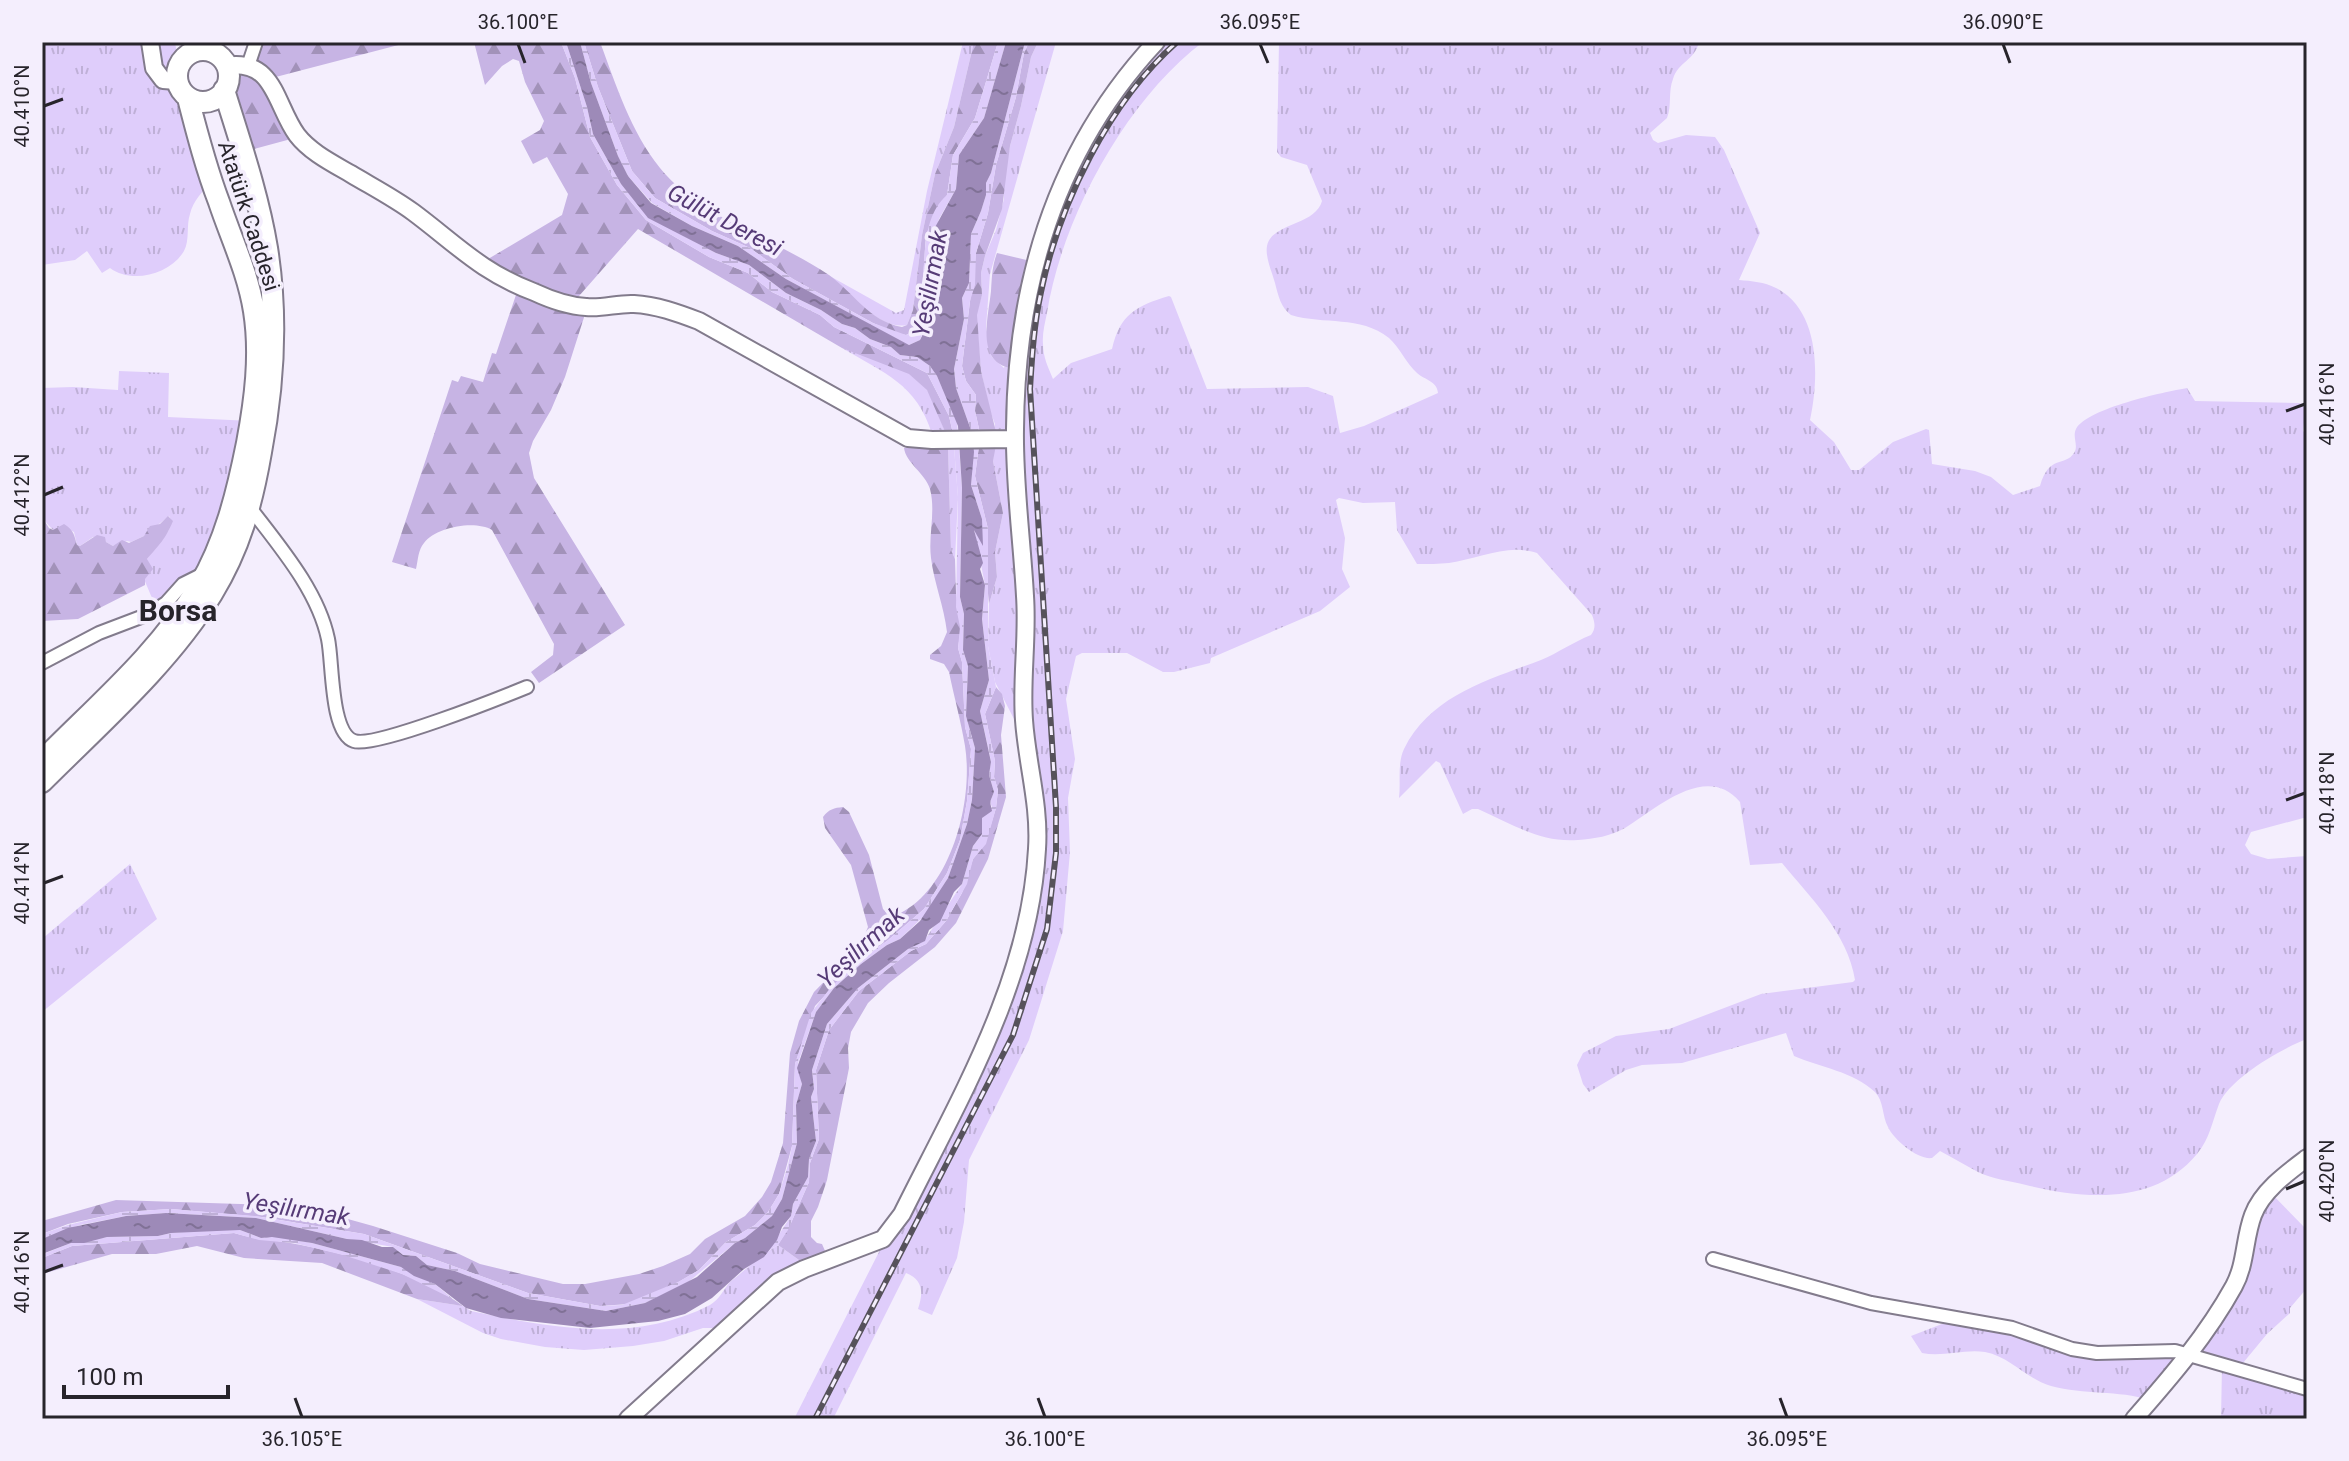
<svg xmlns="http://www.w3.org/2000/svg" width="2349" height="1461" viewBox="0 0 2349 1461" font-family="Roboto,sans-serif">
<defs>
<pattern id="grass-tufts" width="24" height="20" patternUnits="userSpaceOnUse" patternTransform="scale(2)"><rect width="24" height="20" fill="#dfcdfb"/><path d="M3 7l-1-3M5 7V3M7 7l1-3M15 17l-1-3M17 17v-4M19 17l1-3" fill="none" stroke="#bfb0d7"/></pattern>
<pattern id="forest-firs" width="22" height="20" patternUnits="userSpaceOnUse" patternTransform="scale(2)"><rect width="22" height="20" fill="#c7b4e4"/><path d="M5 1l3.5 6h-7zM16 11l3.5 6h-7z" fill="#a292b9"/></pattern>
<pattern id="wetland-marsh" width="20" height="14" patternUnits="userSpaceOnUse" patternTransform="scale(2)"><rect width="20" height="14" fill="#dfcdfb"/><path d="M1 5h8M5 5V1M11 12h8M15 12V8" fill="none" stroke="#bfb0d7"/></pattern>
<pattern id="water-ripples" width="26" height="14" patternUnits="userSpaceOnUse" patternTransform="scale(2)"><rect width="26" height="14" fill="#9d8ab8"/><path d="M2 4q2-2 4 0t4 0M15 11q2-2 4 0t4 0" fill="none" stroke="#807196"/></pattern>
</defs>
<rect width="100%" height="100%" fill="#f4eefd"/>
<path fill="url(#grass-tufts)" d="M42 42H175L179 67 177 78 184 94 211 182C203 191 193 201 190 214 186 226 190 240 184 251 170 275 131 284 110 268L102 273 87 251 75 260 42 265Z
M963 42H974L954 127 935 174 922 235 913 310 907 325C879 331 848 291 828 275L896 313 904 310 927 191Z
M1038 42H1056L990 274 986 327 992 357 1004 368 1061 186 1156 42H1203C1125 101 1062 218 1047 313 1045 323 1042 334 1043 344 1043 357 1048 367 1053 379L1071 363 1112 349C1120 314 1136 306 1169 296L1171 297 1207 389 1308 387 1333 396 1340 433 1364 426 1438 393C1437 381 1425 380 1417 373 1406 363 1400 348 1389 338 1360 315 1324 325 1291 315 1281 308 1278 295 1275 283 1272 272 1265 257 1267 246 1271 223 1315 226 1322 201L1307 165 1281 157 1277 152 1279 42H1699C1695 60 1678 62 1673 79 1668 91 1672 106 1667 118L1650 133 1653 140 1658 143 1686 135 1715 137 1724 150 1760 233 1739 280C1752 281 1764 282 1776 288 1821 311 1819 378 1810 420L1834 442 1851 470H1859L1893 442 1926 429 1929 430 1932 464 1975 471 1991 477 2013 495 2040 486C2049 454 2065 467 2074 453 2079 446 2072 437 2076 429 2088 408 2164 392 2187 388L2195 401 2299 403 2306 405 2303 431 2307 435 2304 446 2307 448V817L2251 832 2245 845 2251 854 2268 859 2307 856V1039C2282 1048 2229 1079 2219 1104 2212 1122 2210 1138 2197 1154 2154 1206 2084 1199 2026 1185 2010 1181 1993 1179 1978 1172 1965 1165 1953 1158 1940 1151L1932 1158C1918 1160 1894 1140 1888 1127 1882 1116 1884 1101 1875 1092 1854 1072 1820 1067 1794 1056L1786 1033 1682 1063 1642 1065 1626 1070 1589 1092 1583 1084 1577 1065 1583 1053 1616 1036 1669 1029 1761 994 1853 982 1855 980C1848 934 1810 897 1782 863L1750 865 1740 802C1706 762 1656 809 1625 828 1611 836 1594 839 1578 840 1540 843 1512 824 1478 809H1472L1463 814 1440 763 1436 761 1399 798C1401 782 1397 764 1404 749 1431 695 1489 680 1541 660 1558 653 1573 642 1591 635 1596 628 1595 623 1592 615L1537 553C1508 543 1478 559 1449 563 1439 564 1428 564 1417 564L1397 530 1395 502 1363 503 1339 498 1336 500 1345 538 1342 569 1350 587 1320 611 1211 658 1210 663 1174 672H1163L1127 653H1082L1076 656 1066 699 1075 759 1068 798 1070 852 1063 931 1029 1040 969 1160 964 1222 957 1258 932 1315 918 1309C923 1294 924 1280 906 1273L833 1419H794L993 1028 1037 850 1020 741 1014 719 995 682 988 646 989 604 997 577 995 552 1003 513 993 461 995 424 990 411 981 371 976 315 982 295 981 273 985 256 996 230 1004 199V179L1010 146 1021 106 1031 57Z
M842 348C866 355 912 367 926 388 935 401 940 419 946 434H932C917 384 884 373 842 348Z
M119 371 169 373 168 417 251 421 205 573 157 610 144 579 150 572 147 559 168 531 172 522 169 516 144 536 131 542 127 541 113 546 106 542 104 537H93L80 546 77 545 74 532C57 525 71 526 53 530L42 518 45 506 42 501V388L73 387 118 390Z
M948 447H954L958 497 955 559 951 550Z
M130 864 157 919 42 1012V939Z
M2269 1191 2307 1230V1288L2290 1308V1313L2267 1334 2238 1369 2307 1389V1419H2221L2222 1365 2189 1355 2150 1400C2118 1390 2084 1395 2051 1386 2026 1379 2011 1357 1985 1352 1964 1349 1943 1357 1922 1353L1911 1336 1942 1324 1965 1319 2054 1344 2188 1355 2209 1327Z
M778 1245 799 1260 804 1269 726 1328H703L664 1341 633 1346 584 1350 545 1347 501 1339 483 1333 417 1299 463 1306 471 1311C551 1328 634 1344 710 1305 720 1299 723 1290 730 1282 741 1273 767 1251 778 1245Z"/>
<path fill="url(#forest-firs)" d="M256 42H410L268 79 291 139 243 152 226 86 228 71 243 65Z
M474 42H561L575 78 590 137 617 185 646 220 709 257 748 273 772 292 820 315 834 327 927 373 949 416 953 434H946L927 390 909 374 842 348 638 229 572 304 587 308 565 377 551 410 533 441 529 453 534 478 625 625 539 683 531 672 553 655 554 644 492 530C475 520 436 527 424 543 418 550 418 560 416 569L392 562 452 380 458 382 461 376 483 382 492 353 496 354 519 286 478 265 562 215 568 194 547 157 533 164 521 141 540 130 544 121 525 82 519 61 513 59 502 66 485 85Z
M584 42H600C616 85 631 132 660 168 700 218 776 239 829 275 854 293 869 321 902 327L907 325 913 310 922 235 935 174 954 127 974 42H998L975 118 953 155 947 195 926 234 921 310 915 331 906 335 896 333 873 323 793 279 750 248 712 231 655 198 632 171 598 87Z
M1029 42H1038L1031 57 1021 106 1010 146 1002 209 985 256 981 273 982 295 977 315 981 371 996 432 980 433 975 411 976 395 966 381 962 366 976 253 988 213 996 165 1016 97 1024 53Z
M997 253 1035 262 1018 369C974 367 988 320 991 291 992 277 992 266 997 253Z
M996 445 993 461 1003 513 995 552 997 577 989 604 986 572 988 529 975 476 979 446Z
M908 447H948L951 550 955 559 956 594 961 627 958 648 962 662 965 727 971 749 967 801 960 840 947 873 924 909 887 941 858 961 815 1006 795 1064 792 1146 779 1194 768 1212 755 1225 726 1242 699 1270 670 1287 629 1304 600 1306 528 1293 364 1234 262 1217 171 1209 122 1212 68 1224 42 1234V1221L116 1200 268 1205 337 1216 373 1226 457 1253 480 1264 563 1284H585L639 1274 663 1266 690 1254 705 1239 745 1216 762 1197 771 1182 783 1143 790 1053 799 1021 814 992 860 945 868 927 851 865 825 828 823 817C829 809 834 808 843 807L849 812 869 855 883 909 891 917C950 897 974 802 965 746 961 721 954 697 949 672L944 664 930 659V655L941 646 947 632C944 606 934 583 931 558 928 535 936 512 930 489 925 473 906 463 904 448Z
M168 516 173 521C165 540 159 545 147 559L153 569 145 579V585L78 619 42 621V517L49 528 53 530 64 524C74 530 74 535 77 545L80 546 97 535 105 537 106 542 113 546 122 540 129 543 144 536 150 526 160 524Z
M996 687 1002 694 1005 706 1001 735 1006 797 988 859 956 923 935 947 889 983 868 1003 851 1032 848 1048 849 1068 827 1180 818 1207 811 1221V1237L817 1243 822 1244 829 1260 804 1269 799 1260 778 1245 791 1223 809 1182 810 1163 819 1139 816 1070 829 1030 859 991 911 951 926 944 946 921 962 893 973 859 985 844 996 808 998 790 994 777 995 761 985 714Z
M234 1233C256 1240 278 1240 301 1245 352 1255 421 1275 463 1306L417 1299 322 1263 244 1258 197 1246 156 1254H112L42 1274V1258L72 1246Z"/>
<path fill="url(#wetland-marsh)" d="M561 42H566L587 107 593 134 621 184 648 217 716 253 749 265 786 293 821 310 842 324 855 328 870 339 891 347 900 355 917 357 930 366 937 376 957 421 958 433 953 434 949 416 927 373 834 327 820 315 772 292 748 273 709 257 646 220 617 185 590 137 575 78Z
M580 42H584L598 87 632 171 655 198 712 231 750 248 793 279 873 323 906 335 915 331C931 291 913 224 947 195L953 155 975 118 998 42H1006L984 118 959 155 956 189 939 219 932 243 926 323 920 340 909 345 904 343 786 279 738 246 692 226 652 203 628 176 618 156 591 83Z
M1025 42H1029L1024 53 1016 97 996 165 988 213 976 253 975 285 970 301 962 366 966 381 976 395 975 411 980 433H972L956 388 954 369 964 319 962 298 969 283 971 234 981 211 986 195V183L991 173Z
M959 446 962 488 960 597 964 614 963 650 968 666 966 716 975 748 972 800 967 824 948 878 925 915 900 939 887 945 861 964 834 988 816 1012 798 1063 802 1084 796 1105 797 1143 782 1199 772 1216 745 1238 735 1243 686 1284 645 1303 606 1311 528 1299 455 1271 427 1265 416 1256 403 1255 393 1247 347 1239 256 1218 166 1213 126 1216 80 1225 42 1239V1234L68 1225 122 1212 171 1209 255 1216 364 1234 528 1293 600 1306 622 1305 678 1282 699 1270 726 1242 755 1225 768 1212 779 1194 788 1165 792 1146 795 1064 811 1013 831 987 858 961 887 941 924 909 947 873 960 840 967 801 971 749 965 727 962 662 958 648 960 627 956 607 958 497 954 447Z
M973 446H979L975 476 988 529V646L996 687 985 714 995 761 994 777 998 790 996 808 986 844 973 859 967 884 946 921 926 944 911 951 859 991 829 1030 816 1070 819 1139 810 1163 809 1182 788 1230 778 1245 768 1251 791 1216 793 1204 808 1177 809 1159 816 1141 811 1097 814 1089 812 1070 827 1024 858 988 908 949 924 941 962 884 973 846 982 834V818L992 807 990 802 994 792 989 775 991 761 980 711 989 680 982 619 985 585 973 524 980 540 982 519 971 485Z
M220 1229 240 1230 261 1238 272 1236 312 1243 401 1267 435 1284 453 1299 402 1274 343 1255 294 1243 259 1240 234 1233 72 1246 42 1258 43 1254 71 1243 107 1237 158 1236 171 1233Z"/>
<path fill="url(#water-ripples)" d="M566 42H580L591 83 618 156 628 176 651 203 692 226 738 246 786 279 909 345 920 340 925 330 933 231 956 189 959 155 984 118 1006 42H1025L991 173 986 183V195L981 211 971 234 969 283 962 298 964 319 954 369 956 388 972 433 974 452 971 485 982 519 983 546 974 530 983 563 980 569 985 585 982 619 989 680 980 711 991 762 989 775 994 792 990 802 992 811 982 818V834L973 846 962 884 954 892 940 922 929 930 925 941 908 949 858 988 827 1024 812 1070 814 1089 811 1097 816 1141 809 1159 808 1177 793 1204 791 1216 782 1227 777 1240 764 1257 744 1269 712 1298 685 1314 658 1321 590 1328 501 1318 466 1308 435 1284 414 1276 401 1267 312 1243 272 1237 261 1238 240 1230 171 1233 158 1236 107 1237 84 1243H71L42 1254V1239L68 1228 126 1216 166 1213 256 1218 347 1239 362 1240 382 1247H393L403 1255 416 1256 427 1265 455 1271 528 1299 606 1311 645 1303 697 1277 735 1243 745 1238 772 1216 782 1199 797 1143 796 1105 802 1084 797 1068 816 1012 834 988 861 964 887 945 900 939 920 921 948 878 967 824 972 800 975 748 966 716 968 666 963 650 964 614 960 597 962 488 958 426 937 376 930 366 917 357 900 355 891 347 870 339 855 328 842 324 821 310 786 293 749 265 716 253 648 218 621 184 593 134 587 107Z"/>
<g fill="none" stroke-linecap="round" stroke-linejoin="round">
<defs>
<path id="minor" d="M248 66 256 42
M251 509C280 547 318 591 328 639 333 662 330 733 354 741 375 748 500 698 527 687
M42 663 99 633 149 614 166 603 183 584 205 573
M1713 1259 1871 1303 2012 1328 2072 1349 2097 1353 2175 1351 2307 1389"/>
<path id="tertiary" d="M150 42 154 68 163 80 177 81
M226 66C275 58 275 105 297 135 310 152 332 163 351 174 371 186 394 198 413 212 456 244 481 272 534 292 549 299 569 306 586 307 602 309 618 303 634 304 656 305 678 313 699 321L908 438 932 440 1015 439
M628 1419 778 1282 804 1269 883 1239 902 1214C959 1099 1030 981 1037 849 1040 805 1027 764 1024 720 1021 679 1028 637 1025 596 1022 540 1014 484 1015 429 1016 284 1056 149 1156 42
M2134 1419C2171 1377 2207 1335 2234 1286 2246 1264 2244 1239 2253 1215 2262 1191 2287 1173 2307 1158"/>
<path id="trunk" d="M177 76a26 26 0 1 1 52 0a26 26 0 1 1-52 0Z
M42 761C96 706 159 653 199 586 225 542 237 493 247 443 255 400 261 355 254 311 248 273 231 238 219 202 206 168 197 133 188 98
M42 782C101 723 167 666 212 594 240 548 252 504 261 452 274 384 278 317 267 248 258 194 240 142 224 90"/>
</defs>
<use href="#minor" stroke="#827b8c" stroke-width="16"/>
<use href="#tertiary" stroke="#827b8c" stroke-width="20"/>
<use href="#trunk" stroke="#827b8c" stroke-width="24"/>
<use href="#minor" stroke="#fff" stroke-width="12"/>
<use href="#tertiary" stroke="#fff" stroke-width="16"/>
<use href="#trunk" stroke="#fff" stroke-width="20"/>
<defs>
<path id="rail" d="M815 1419 1013 1035 1047 929 1056 853V807L1030 389C1032 356 1034 324 1041 292 1059 204 1109 102 1177 42"/>
</defs>
<use href="#rail" stroke="#56525b" stroke-width="6"/>
<use href="#rail" stroke="#f4eefd" stroke-width="3" stroke-dasharray="9" stroke-linecap="butt"/>
</g>
<path fill="none" stroke="#27242b" stroke-width="3" d="M518 44 525 63M1260 44 1268 63M2003 44 2010 63M44 106 63 99M2286 411 2305 404M44 495 63 487M2286 800 2305 793M44 883 63 876M2286 1189 2305 1181M44 1272 63 1265M295 1398 302 1417M1038 1398 1045 1417M1780 1398 1787 1417"/>
<g text-anchor="middle" dominant-baseline="central" stroke-width="7" stroke-linejoin="round" paint-order="stroke">
<g font-size="22" fill="#27242b" stroke="#f4eefd">
<text transform="translate(249 216) rotate(72)">Atatürk Caddesi</text>
</g>
<g font-size="24" font-style="italic" fill="#563b77" stroke="#f4eefd">
<text transform="translate(725 220) rotate(28)">Gülüt Deresi</text>
<text transform="translate(930 284) rotate(-80)">Yeşilırmak</text>
<text transform="translate(861 947) rotate(-42)">Yeşilırmak</text>
<text transform="translate(296 1209) rotate(9)">Yeşilırmak</text>
</g>
<g font-size="30" font-weight="bold" fill="#27242b" stroke="#f4eefd">
<text x="178" y="610">Borsa</text>
</g>
</g>
<rect width="2349" height="1461" fill="none" stroke="#f4eefd" stroke-width="88"/>
<path d="M64 1385v12h164v-12" fill="none" stroke="#27242b" stroke-width="4"/>
<text x="76" y="1385" font-size="24" fill="#27242b" stroke="#f4eefd" stroke-width="6" paint-order="stroke">100 m</text>
<rect x="44" y="44" width="2261" height="1373" fill="none" stroke="#27242b" stroke-width="3"/>
<g font-size="20" text-anchor="middle" fill="#27242b">
<text x="518" y="29">36.100°E</text>
<text x="1260" y="29">36.095°E</text>
<text x="2003" y="29">36.090°E</text>
<text transform="translate(22 106) rotate(-90)" y="7">40.410°N</text>
<text transform="translate(2327 404) rotate(-90)" y="7">40.416°N</text>
<text transform="translate(22 495) rotate(-90)" y="7">40.412°N</text>
<text transform="translate(2327 793) rotate(-90)" y="7">40.418°N</text>
<text transform="translate(22 883) rotate(-90)" y="7">40.414°N</text>
<text transform="translate(2327 1181) rotate(-90)" y="7">40.420°N</text>
<text transform="translate(22 1272) rotate(-90)" y="7">40.416°N</text>
<text x="302" y="1446">36.105°E</text>
<text x="1045" y="1446">36.100°E</text>
<text x="1787" y="1446">36.095°E</text>
</g>
</svg>
